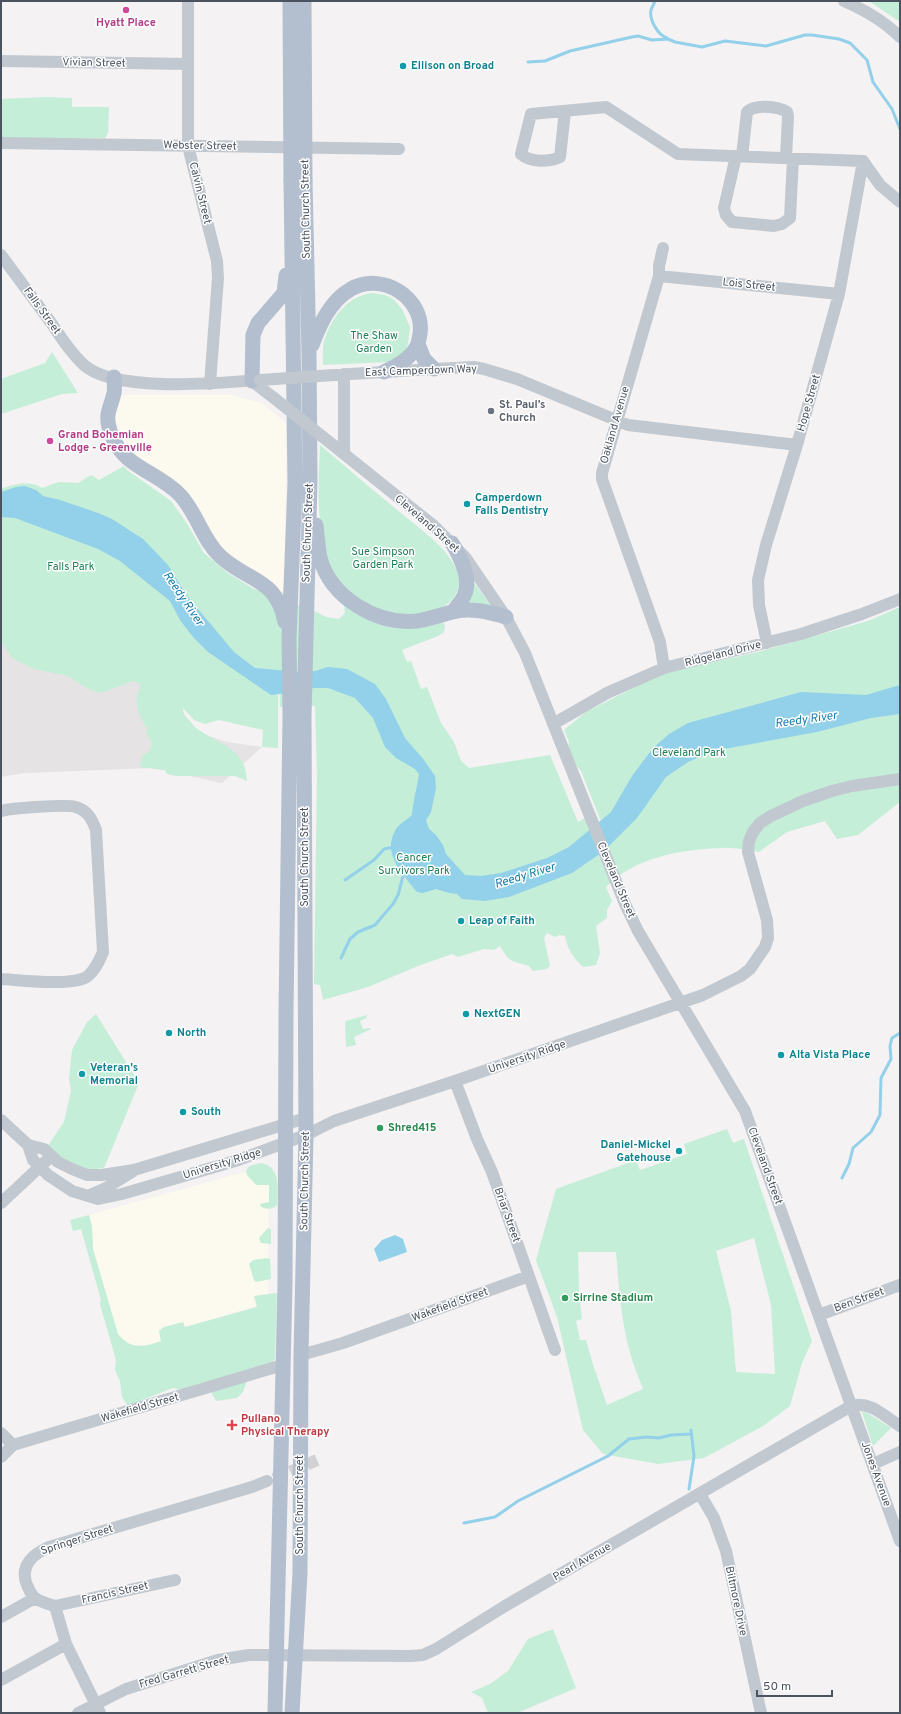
<svg xmlns="http://www.w3.org/2000/svg" width="901" height="1714" viewBox="0 0 901 1714" font-family="Overpass,sans-serif">
<rect width="100%" height="100%" fill="#f4f2f2"/>
<path fill="#fcf9ee" d="M119 395H231L262 403 286 423 285 592H277L235 565 127 446 112 414Z
M259 1168 269 1175 268 1294 254 1296 257 1306 185 1327 183 1322 164 1327 161 1341 151 1345 134 1346 124 1342 118 1334 93 1249 92 1226 89 1215Z"/>
<path fill="#e5e3e4" d="M1 623 108 661 172 707 193 731 227 742 262 747 222 783 152 768 25 773 1 777Z"/>
<path fill="#c4eed8" fill-rule="evenodd" d="M869 1H900V22Z
M47 97 72 98V107H109L108 133 105 138 1 139V99Z
M372 293 385 295 393 299 402 309 410 327 408 344 405 351 401 355 388 362 323 365C323 357 322 346 325 338 333 316 348 296 372 293Z
M52 352 78 393 62 394 1 414V379L45 363Z
M320 445C345 466 370 488 396 509 415 525 445 545 456 568 459 574 460 582 458 589 449 617 406 617 383 611 359 604 338 583 327 562 325 558 325 552 324 547 316 514 319 479 320 445Z
M124 466 127 470 171 501 186 522 204 553 229 574 254 589 316 612 326 617 339 619 345 613 344 605C364 618 385 630 410 628 421 627 432 624 443 622L445 626 444 632 438 636 402 650 407 662 411 661 421 689 427 687 441 723 454 742 461 761 469 768 550 755 578 822 595 812 609 845 610 844 581 771 572 761 568 747 569 742 564 730 586 712 663 673 758 652 868 621 900 607V802L858 835 837 839 825 821 787 832 759 852C747 851 734 847 722 848 683 849 635 857 606 887L612 901 607 910V918L596 926 600 953 596 965 583 967C574 959 567 948 565 936L560 935 555 937 547 933 544 938 550 966 547 969 533 971 529 966C512 960 510 964 500 946L494 950 484 949 458 957 452 954 418 966 368 987 323 1000 320 985 314 984 317 775 315 706 280 707 279 671H278V748L262 747 263 730 219 720 205 724 194 720 183 708C183 714 186 717 190 721 193 724 195 728 199 730 221 746 245 747 247 781L235 776H176L167 774 165 770 140 767 142 756 149 751 152 744 146 733 147 728C137 714 133 701 141 685L133 681 101 693 88 689 68 676 34 669 12 658 1 641V489C12 484 32 480 42 488L59 482 78 483 91 475 99 480Z
M472 580 491 606 460 608Z
M96 1014 139 1083 104 1168 81 1171 63 1160 47 1147 64 1122 71 1091 69 1079 72 1050 87 1022Z
M367 1015 366 1018 360 1021 363 1029 370 1028 371 1029 354 1037 356 1045 346 1047 345 1023 346 1021Z
M727 1129 733 1143 744 1139 812 1341 802 1363 790 1406 763 1426 704 1458 658 1464 603 1454 583 1430 557 1317 536 1260 556 1189 636 1160 640 1170 687 1154 684 1144ZM754 1238 771 1305 775 1374 736 1372 731 1311 716 1251ZM578 1252H616C619 1287 621 1323 631 1356 634 1367 639 1378 643 1389L607 1405 594 1368 586 1340H580L576 1321 582 1319 579 1291Z
M261 1163C282 1167 277 1189 277 1205 272 1210 267 1209 261 1207L260 1204 269 1202V1185H256L247 1175 246 1171 249 1166Z
M89 1215 92 1226 93 1249 118 1334C131 1350 144 1347 161 1341L159 1331 164 1327 183 1322 185 1327 257 1307 254 1296 277 1293 275 1358 273 1362 247 1380 243 1392 237 1398 216 1401 206 1383H200L182 1390 173 1388 142 1400 137 1404 128 1406 122 1397 120 1381 115 1370 116 1360 100 1304 101 1300 81 1229 73 1231 70 1220Z
M268 1228 271 1229V1244L261 1243 259 1238Z
M268 1258 270 1259 271 1279 256 1282 254 1280 249 1264 253 1260Z
M861 1409 891 1428 873 1446Z
M553 1629 576 1688 517 1713H488L482 1698 471 1692 490 1684 508 1671 528 1639Z"/>
<path fill="#93d0e9" d="M25 486 36 490 43 496 60 500 98 513 112 519 143 539 168 565 187 596 234 652 255 668 299 672 315 671 328 667 347 669 375 684 386 699 405 738 424 760 435 776 436 788 431 812 426 820 429 829 436 835 443 845 446 854 465 875 481 876 501 873 547 858 569 847 611 812 632 776 653 748 669 734 688 723 801 692 866 695 900 685V714L871 718 817 732 713 751 688 762 666 777 637 818 604 851 572 873 509 897 485 901 462 899 457 894 449 893 436 889 423 893 417 892C403 874 381 854 396 829 399 824 407 820 412 815 413 801 417 788 419 774L415 769 396 758 385 747 373 718 355 698 328 688H314L302 691 271 695 208 652 193 637 180 620 170 601 120 561 98 549 15 518 1 517V492L16 487Z
M395 1235 403 1239 407 1252 379 1262 374 1249 382 1240Z"/>
<g fill="none" stroke-linecap="round" stroke-linejoin="round">
<path stroke="#93d0e9" stroke-width="3" d="M655 1C654 4 652 7 651 10 649 20 658 35 667 38
M528 62 545 61 570 51 632 37 638 36 652 40 668 39 675 42 702 47 725 41 766 46 805 35H812L839 39 850 43 867 60 873 82 892 109 900 129
M345 880 374 860 384 849 394 847
M341 958 350 939 358 932 375 925 393 904 398 895 403 876 407 873
M842 1178 849 1164 853 1148 871 1132 880 1115 881 1078 891 1059 890 1046 892 1038 900 1033
M689 1489 694 1456 691 1430
M464 1523 495 1517 518 1501 608 1456 629 1439 647 1437 659 1438 671 1435 690 1434"/>
<path stroke="#d2d2d5" stroke-width="12" stroke-dasharray="12 6" stroke-linecap="butt" d="M274 1479 317 1460"/>
<path stroke="#c1c8d0" stroke-width="12" d="M188 1V146L217 261 218 278 210 384
M844 1C865 10 884 21 900 37
M1 61 188 64
M565 111 560 157C549 162 531 163 521 154L531 114 606 107 678 154 863 161 880 185 900 202
M1 143 399 149
M736 156 724 208 726 215 732 222 774 226 782 224 790 218 793 159
M742 156 747 112C755 104 777 106 787 112L788 116 786 158
M663 248 659 266V276L602 473V479L660 642 664 668
M1 255C18 278 35 301 52 324 61 338 71 353 84 365 115 393 219 383 260 380
M659 276 839 294
M334 375 434 369 474 367 484 369 517 379 628 425 797 445
M252 381 274 398
M333 445 434 526 465 557 506 617 525 653 625 904 638 931 745 1111 900 1541
M344 453V374
M767 643 759 605 758 580 766 545 797 445 839 294 863 161
M553 724 607 693 664 668 801 634 862 614 900 599
M1 811C10 808 68 804 76 807 88 811 92 819 96 830L103 952C99 961 96 969 88 976 74 987 20 980 1 979
M455 1081 477 1139 492 1172 555 1350
M1 1120 28 1145 33 1160 48 1175 72 1191 98 1199 122 1194 235 1161 306 1135 334 1121 455 1081 703 995 741 976 750 969 765 947 768 938 767 920 748 852 749 841 753 832 760 823 771 816 803 801 832 791 852 786 900 779
M28 1145 44 1149 58 1162 72 1169 87 1175H102L134 1170 306 1118
M90 1195 106 1188 132 1172
M1 1203 46 1161
M819 1315 900 1285
M301 1355 343 1343 529 1276
M1 1433 13 1445
M1 1457 13 1445 283 1365
M873 1464 900 1452
M700 1494 714 1518 726 1551 761 1713
M55 1606 175 1580
M1 1617 35 1598
M1 1680 66 1644
M78 1713 126 1689 218 1660 249 1655 411 1656 423 1655 436 1649 505 1606 851 1406C870 1400 885 1417 900 1426
M100 1713 66 1644 55 1606C49 1604 40 1602 35 1598 31 1595 29 1589 27 1585 19 1566 33 1554 49 1547L252 1487 267 1481"/>
<path stroke="#b3bfcf" stroke-width="15" d="M418 344 424 359 434 369
M312 345C320 324 330 301 351 289 382 271 425 298 420 334 419 338 419 342 417 346 410 359 398 365 384 372
M114 377C114 382 115 388 114 393 110 411 104 413 111 434 124 469 158 471 180 495 197 513 202 539 220 556 249 583 276 577 285 622
M252 381 253 335 258 323 284 293 286 275
M316 525C317 535 318 547 320 558 331 598 377 625 417 621 429 619 441 615 452 612 470 607 489 612 506 617
M452 543C461 558 472 579 464 596 461 602 456 607 453 612
M275 1713 285 1284 286 1013 290 716 289 638 295 483 291 181
M292 1713 300 1573 301 1355 306 1135 304 717 310 481 309 354 305 181"/>
<path stroke="#c1c8d0" stroke-width="12" d="M260 380 334 375
M274 398 333 445"/>
<path stroke="#b3bfcf" stroke-width="15" d="M290 1 291 181
M304 1 305 181"/>
</g>
<g fill="#d1479c" stroke="#fff" stroke-width="1.5">
<circle cx="126" cy="10" r="4"/>
<circle cx="50" cy="441" r="4"/>
</g>
<g fill="#0f9aa8" stroke="#fff" stroke-width="1.5">
<circle cx="403" cy="66" r="4"/>
<circle cx="467" cy="504" r="4"/>
<circle cx="461" cy="921" r="4"/>
<circle cx="466" cy="1014" r="4"/>
<circle cx="169" cy="1033" r="4"/>
<circle cx="781" cy="1055" r="4"/>
<circle cx="82" cy="1074" r="4"/>
<circle cx="183" cy="1112" r="4"/>
<circle cx="679" cy="1151" r="4"/>
</g>
<circle fill="#6b7280" stroke="#fff" stroke-width="1.5" cx="491" cy="411" r="4"/>
<g fill="#2e9e5b" stroke="#fff" stroke-width="1.5">
<circle cx="380" cy="1128" r="4"/>
<circle cx="565" cy="1298" r="4"/>
</g>
<path fill="#e0444e" stroke="#fff" stroke-width="1.5" d="M230 1419h4v4h4v4h-4v4h-4v-4h-4v-4h4z"/>
<g text-anchor="middle" dominant-baseline="central" stroke-width="3" stroke-linejoin="round" paint-order="stroke">
<g font-size="11" font-weight="bold" fill="#b23c85" stroke="#fff">
<text x="126" y="23">Hyatt Place</text>
<text x="58" y="435" text-anchor="start">Grand Bohemian<tspan x="58" dy="13">Lodge - Greenville</tspan></text>
</g>
<g font-size="11" fill="#4a535f" stroke="#fff">
<text transform="translate(94 63) rotate(1)">Vivian Street</text>
<text transform="translate(200 146) rotate(1)">Webster Street</text>
<text transform="translate(200 193) rotate(76)">Calvin Street</text>
<text transform="translate(306 209) rotate(-91)">South Church Street</text>
<text transform="translate(749 285) rotate(6)">Lois Street</text>
<text transform="translate(42 311) rotate(54)">Falls Street</text>
<text transform="translate(421 371) rotate(-2)">East Camperdown Way</text>
<text transform="translate(809 403) rotate(-74)">Hope Street</text>
<text transform="translate(615 425) rotate(-74)">Oakland Avenue</text>
<text transform="translate(427 524) rotate(41)">Cleveland Street</text>
<text transform="translate(308 533) rotate(-88)">South Church Street</text>
<text transform="translate(723 654) rotate(-14)">Ridgeland Drive</text>
<text transform="translate(305 857) rotate(-90)">South Church Street</text>
<text transform="translate(616 880) rotate(67)">Cleveland Street</text>
<text transform="translate(527 1057) rotate(-19)">University Ridge</text>
<text transform="translate(222 1164) rotate(-17)">University Ridge</text>
<text transform="translate(765 1166) rotate(70)">Cleveland Street</text>
<text transform="translate(305 1181) rotate(-89)">South Church Street</text>
<text transform="translate(507 1215) rotate(70)">Briar Street</text>
<text transform="translate(859 1300) rotate(-20)">Ben Street</text>
<text transform="translate(450 1305) rotate(-20)">Wakefield Street</text>
<text transform="translate(140 1408) rotate(-16)">Wakefield Street</text>
<text transform="translate(876 1474) rotate(70)">Jones Avenue</text>
<text transform="translate(300 1505) rotate(-90)">South Church Street</text>
<text transform="translate(77 1540) rotate(-18)">Springer Street</text>
<text transform="translate(582 1562) rotate(-30)">Pearl Avenue</text>
<text transform="translate(115 1593) rotate(-13)">Francis Street</text>
<text transform="translate(736 1601) rotate(78)">Biltmore Drive</text>
<text transform="translate(184 1672) rotate(-16)">Fred Garrett Street</text>
</g>
<g font-size="11" font-weight="bold" fill="#0d838f" stroke="#fff" text-anchor="start">
<text x="411" y="66">Ellison on Broad</text>
<text x="475" y="498">Camperdown<tspan x="475" dy="13">Falls Dentistry</tspan></text>
<text x="469" y="921">Leap of Faith</text>
<text x="474" y="1014">NextGEN</text>
<text x="177" y="1033">North</text>
<text x="789" y="1055">Alta Vista Place</text>
<text x="90" y="1068">Veteran's<tspan x="90" dy="13">Memorial</tspan></text>
<text x="191" y="1112">South</text>
<text x="671" y="1145" text-anchor="end">Daniel-Mickel<tspan x="671" dy="13">Gatehouse</tspan></text>
</g>
<g font-size="11" fill="#1d7e55" stroke="#fff">
<text x="374" y="336">The Shaw<tspan x="374" dy="13">Garden</tspan></text>
<text x="383" y="552">Sue Simpson<tspan x="383" dy="13">Garden Park</tspan></text>
<text x="71" y="567">Falls Park</text>
<text x="689" y="753">Cleveland Park</text>
<text x="414" y="858">Cancer<tspan x="414" dy="13">Survivors Park</tspan></text>
</g>
<g font-size="11" font-weight="bold" fill="#5b616d" stroke="#fff" text-anchor="start">
<text x="499" y="405">St. Paul’s<tspan x="499" dy="13">Church</tspan></text>
</g>
<g font-size="11" font-weight="bold" fill="#27864d" stroke="#fff" text-anchor="start">
<text x="388" y="1128">Shred415</text>
<text x="573" y="1298">Sirrine Stadium</text>
</g>
<g font-size="11" font-weight="bold" fill="#be3a42" stroke="#fff" text-anchor="start">
<text x="241" y="1419">Pullano<tspan x="241" dy="13">Physical Therapy</tspan></text>
</g>
<g font-size="12" font-style="italic" fill="#147da8" stroke="#fff">
<text transform="translate(183 599) rotate(56)">Reedy River</text>
<text transform="translate(806 720) rotate(-8)">Reedy River</text>
<text transform="translate(525 876) rotate(-17)">Reedy River</text>
</g>
</g>
<rect width="901" height="1714" fill="none" stroke="#4a535f" stroke-width="4"/>
<path d="M757 1690v6h75v-6" fill="none" stroke="#4a535f" stroke-width="2"/>
<text x="763" y="1690" font-size="12" fill="#4a535f" stroke="#ffffff" stroke-width="3" paint-order="stroke">50 m</text>
</svg>
